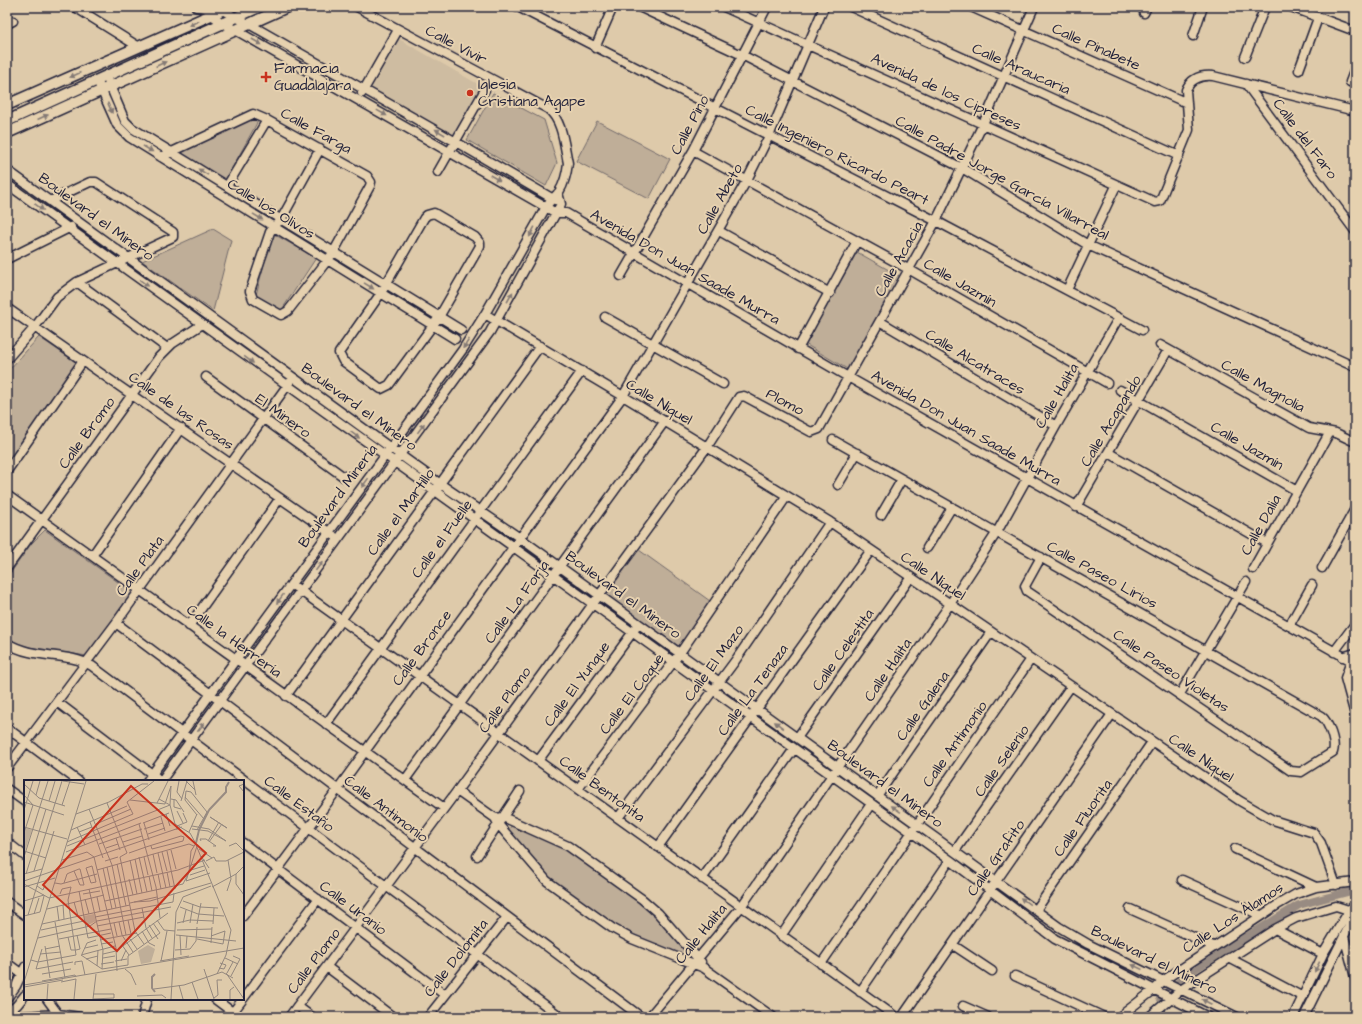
<svg xmlns="http://www.w3.org/2000/svg" width="1362" height="1024" viewBox="0 0 1362 1024" font-family="'Architects Daughter',sans-serif">
<rect width="100%" height="100%" fill="#decaaa"/>
<filter id="ink" filterUnits="userSpaceOnUse"><feTurbulence type="fractalNoise" baseFrequency=".025" numOctaves="2"/><feDisplacementMap in="SourceGraphic" scale="8" xChannelSelector="R" yChannelSelector="G"/><feConvolveMatrix kernelMatrix="1 2 1 2 8 2 1 2 1" color-interpolation-filters="sRGB"/></filter>
<g filter="url(#ink)">
<path fill="#cebca1" d="M399 39 483 87 455 137 371 89Z"/>
<path fill="#bfae98" stroke="#70686a" d="M493 93 544 120 557 163 546 186 467 140Z
M252 118 258 121 225 181 177 153Z
M597 121 670 159 649 199 576 161Z
M213 229 231 240 213 311 142 261Z
M272 233 316 258 281 311 256 295Z
M857 252 901 277 849 370 805 344Z
M39 337 78 364 7 464V372Z
M45 530 132 592 87 656 22 646 7 637V578L31 544Z
M639 550 710 601 680 647 606 595Z
M513 824 560 844 650 906 690 950 688 959 625 932 546 875 508 830Z"/>
<g fill="none" stroke-linecap="round" stroke-linejoin="round">
<path stroke="#988b82" stroke-width="8" d="M1160 998 1196 968 1299 905 1355 890"/>
<defs>
<path id="minor" d="M75 7 139 47
M196 7 222 10 249 24 456 142 555 200
M518 7 936 221 1142 330
M639 7 744 56 962 168 1088 245 1355 367
M724 7 1155 202 1160 201 1189 130 1186 90C1191 78 1201 75 1213 76L1355 111
M851 7 1179 156
M971 7 1187 103
M1291 7 1355 31
M208 8 211 15 223 23 556 213H566L848 377 1355 663
M1144 13 1147 7
M7 24 13 21
M1193 36 1203 7
M595 48 613 7
M1245 57 1265 7
M1299 70 1318 18
M97 80 117 125 129 137 455 339
M108 81 125 121 132 128 461 330
M1350 82 1355 69
M1246 84 1355 231
M362 93 398 30
M693 151 910 270 1107 383
M161 157 253 114 267 120 367 176 371 182 370 186 333 253 288 311 281 315 253 299 250 291 270 232 283 216 320 149
M7 170 439 483 520 538 1059 927 1088 944 1237 1017
M438 172 491 79
M7 184 950 860 1055 939 1208 1017
M227 186 267 120
M434 213 475 237 480 243V246L439 317 389 385 381 389 343 361 339 353 381 293 424 218 427 215Z
M719 231 830 293
M7 259 71 227
M621 276 693 151 767 7
M77 282 167 348
M1067 290 1116 186
M7 308 333 535
M485 314 623 396 830 522 1240 801 1273 820 1314 833 1321 843 1336 885
M605 317 723 384
M881 322 1056 426
M1160 345 1309 428 1336 433 1355 442
M798 349 857 241
M7 359 35 327 57 297 77 282 173 237V232L96 182H90L50 201
M206 377 344 477
M1120 390 1297 491
M833 440 1321 716C1329 722 1336 743 1333 752L1301 772 1291 771 1027 591 1025 586 1041 557
M1109 453 1267 543
M7 471 83 361
M838 485 857 453
M7 495 444 808
M1076 507 1168 350
M881 515 902 479
M927 548 952 507
M92 556 181 428
M7 568 159 357 172 344 201 325
M1322 568 1355 509
M1253 569 1330 432
M291 584 896 1017
M116 623 641 1017
M189 626 280 498
M1289 626 1312 585
M7 643C34 660 66 651 92 666L561 1017
M1334 652 1355 624
M1342 657 1355 653
M1351 661 1345 678 1355 715
M1180 694 1246 582
M286 696 540 346
M57 702 156 777
M326 724 582 371
M7 728 78 781
M797 738 911 577
M538 761 635 629
M7 768 116 623 289 383
M405 780 665 421
M147 781 463 349 485 314 546 207C550 200 556 196 559 192 564 184 567 172 568 163 564 145 563 121 548 109L357 7
M161 781 490 332 561 204 558 193
M7 789 25 802
M578 789 680 653 787 496
M457 791 495 818 498 824 547 881 612 928 632 939 704 968 773 1017
M877 796 991 632
M495 818 503 817 568 846 642 899 658 913 701 962
M618 818 735 661 830 522
M7 842 25 856
M243 843 445 995
M658 847 871 550
M1235 849 1316 887
M955 851 1071 686
M477 856 520 791
M702 879 794 749
M1182 880 1260 915
M7 902 25 915
M1130 909 1213 946
M1036 910 1152 742
M243 916 337 790 623 396 747 180 769 136 824 7
M1275 929 1323 954
M781 936 871 804
M1344 936 1355 977
M953 945 992 971
M1229 958 1303 997
M7 963 22 974
M821 964 1031 659
M327 967 393 1017
M1015 976 1104 1017
M860 992 950 860
M7 998 16 986 25 967
M47 999 58 1014
M215 999 239 1017
M243 999 318 899
M297 1006 312 1017
M963 1006 988 1017
M233 1012 243 999
M7 1013 17 1005 25 995
M7 1017 58 1014 80 1017
M142 1017 147 999
M289 1017 457 791 707 447 739 397 744 396 811 432 819 429 936 221 983 124 1034 7
M428 1017 507 917
M649 1017 741 907 950 604 997 532 1056 426 1118 319
M902 1017 1112 714
M1119 1017 1155 989 1164 980 1279 904 1296 894 1316 887 1355 882
M1149 1017 1182 989 1275 929 1296 918 1336 906 1355 912
M1293 1017 1323 954 1350 909 1355 905
M1304 1017 1355 914"/>
<path id="major" d="M7 105 229 7
M7 121 259 7
M7 133 287 7"/>
</defs>
<use href="#minor" stroke="#22223b" stroke-width="11"/>
<use href="#major" stroke="#22223b" stroke-width="13"/>
<use href="#minor" stroke="#e6d1af" stroke-width="8"/>
<use href="#major" stroke="#e6d1af" stroke-width="10"/>
</g>
<defs><path id="oneway-solid" d="M-6-.8H1V-3.2L6.5 0L1 3.2V.8H-6Z"/></defs>
<g fill="#847a75">
<use href="#oneway-solid" transform="translate(194 23) rotate(156)"/>
<use href="#oneway-solid" transform="translate(257 42) rotate(30)"/>
<use href="#oneway-solid" transform="translate(161 64) rotate(-25)"/>
<use href="#oneway-solid" transform="translate(75 75) rotate(156)"/>
<use href="#oneway-solid" transform="translate(110 108) rotate(66)"/>
<use href="#oneway-solid" transform="translate(382 113) rotate(29)"/>
<use href="#oneway-solid" transform="translate(43 117) rotate(-24)"/>
<use href="#oneway-solid" transform="translate(440 132) rotate(-150)"/>
<use href="#oneway-solid" transform="translate(148 149) rotate(31)"/>
<use href="#oneway-solid" transform="translate(203 172) rotate(-148)"/>
<use href="#oneway-solid" transform="translate(495 178) rotate(30)"/>
<use href="#oneway-solid" transform="translate(39 207) rotate(36)"/>
<use href="#oneway-solid" transform="translate(258 217) rotate(32)"/>
<use href="#oneway-solid" transform="translate(532 232) rotate(118)"/>
<use href="#oneway-solid" transform="translate(144 283) rotate(36)"/>
<use href="#oneway-solid" transform="translate(369 286) rotate(32)"/>
<use href="#oneway-solid" transform="translate(510 297) rotate(-61)"/>
<use href="#oneway-solid" transform="translate(466 344) rotate(124)"/>
<use href="#oneway-solid" transform="translate(249 360) rotate(36)"/>
<use href="#oneway-solid" transform="translate(421 428) rotate(-54)"/>
<use href="#oneway-solid" transform="translate(355 435) rotate(36)"/>
<use href="#oneway-solid" transform="translate(365 483) rotate(126)"/>
<use href="#oneway-solid" transform="translate(319 566) rotate(-54)"/>
<use href="#oneway-solid" transform="translate(280 599) rotate(126)"/>
<use href="#oneway-solid" transform="translate(779 725) rotate(-144)"/>
<use href="#oneway-solid" transform="translate(201 727) rotate(-53)"/>
<use href="#oneway-solid" transform="translate(896 809) rotate(-145)"/>
<use href="#oneway-solid" transform="translate(1025 901) rotate(-144)"/>
<use href="#oneway-solid" transform="translate(1137 967) rotate(-155)"/>
<use href="#oneway-solid" transform="translate(1317 967) rotate(116)"/>
<use href="#oneway-solid" transform="translate(1207 1002) rotate(-153)"/>
</g>
</g>
<g fill="#c8321e" stroke="#e6d1af" stroke-width="1.5">
<path d="M264 71h4v4h4v4h-4v4h-4v-4h-4v-4h4z"/>
<circle cx="470" cy="93" r="4"/>
</g>
<g text-anchor="middle" dominant-baseline="central" stroke-width="4" stroke-linejoin="round" paint-order="stroke">
<g font-size="15" fill="#22223b" stroke="#e6d1af">
<text transform="translate(456 45) rotate(28)">Calle Vivir</text>
<text transform="translate(1096 47) rotate(24)">Calle Pinabete</text>
<text transform="translate(1021 69) rotate(24)">Calle Araucaria</text>
<text transform="translate(946 92) rotate(25)">Avenida de los Cipreses</text>
<text transform="translate(690 125) rotate(-62)">Calle Pino</text>
<text transform="translate(316 131) rotate(29)">Calle Farga</text>
<text transform="translate(1305 139) rotate(53)">Calle del Faro</text>
<text transform="translate(837 155) rotate(27)">Calle Ingeniero Ricardo Peart</text>
<text transform="translate(1002 178) rotate(29)">Calle Padre Jorge García Villarreal</text>
<text transform="translate(720 199) rotate(-61)">Calle Abeto</text>
<text transform="translate(271 209) rotate(32)">Calle los Olivos</text>
<text transform="translate(96 217) rotate(36)">Boulevard el Minero</text>
<text transform="translate(899 259) rotate(-61)">Calle Acacia</text>
<text transform="translate(685 267) rotate(30)">Avenida Don Juan Saade Murra</text>
<text transform="translate(960 283) rotate(30)">Calle Jazmín</text>
<text transform="translate(975 362) rotate(31)">Calle Alcatraces</text>
<text transform="translate(1263 386) rotate(29)">Calle Magnolia</text>
<text transform="translate(1057 396) rotate(-60)">Calle Halita</text>
<text transform="translate(659 402) rotate(31)">Calle Níquel</text>
<text transform="translate(785 402) rotate(28)">Plomo</text>
<text transform="translate(359 407) rotate(36)">Boulevard el Minero</text>
<text transform="translate(181 411) rotate(35)">Calle de las Rosas</text>
<text transform="translate(283 416) rotate(36)">El Minero</text>
<text transform="translate(1111 421) rotate(-59)">Calle Acapando</text>
<text transform="translate(966 428) rotate(30)">Avenida Don Juan Saade Murra</text>
<text transform="translate(87 433) rotate(-54)">Calle Bromo</text>
<text transform="translate(1247 446) rotate(30)">Calle Jazmín</text>
<text transform="translate(338 496) rotate(-54)">Boulevard Minería</text>
<text transform="translate(401 512) rotate(-54)">Calle el Martillo</text>
<text transform="translate(1261 525) rotate(-61)">Calle Dalia</text>
<text transform="translate(442 539) rotate(-54)">Calle el Fuelle</text>
<text transform="translate(140 566) rotate(-54)">Calle Plata</text>
<text transform="translate(1102 575) rotate(29)">Calle Paseo Lirios</text>
<text transform="translate(933 576) rotate(34)">Calle Níquel</text>
<text transform="translate(623 595) rotate(36)">Boulevard el Minero</text>
<text transform="translate(517 602) rotate(-54)">Calle La Forja</text>
<text transform="translate(234 641) rotate(36)">Calle la Herrería</text>
<text transform="translate(422 648) rotate(-54)">Calle Bronce</text>
<text transform="translate(843 650) rotate(-55)">Calle Celestita</text>
<text transform="translate(714 663) rotate(-54)">Calle El Mazo</text>
<text transform="translate(888 670) rotate(-56)">Calle Halita</text>
<text transform="translate(1171 671) rotate(34)">Calle Paseo Violetas</text>
<text transform="translate(577 684) rotate(-54)">Calle El Yunque</text>
<text transform="translate(753 690) rotate(-54)">Calle La Tenaza</text>
<text transform="translate(632 694) rotate(-53)">Calle El Coque</text>
<text transform="translate(505 700) rotate(-54)">Calle Plomo</text>
<text transform="translate(923 706) rotate(-55)">Calle Galena</text>
<text transform="translate(955 744) rotate(-55)">Calle Antimonio</text>
<text transform="translate(1201 758) rotate(34)">Calle Níquel</text>
<text transform="translate(1002 761) rotate(-55)">Calle Selenio</text>
<text transform="translate(885 784) rotate(36)">Boulevard el Minero</text>
<text transform="translate(602 789) rotate(36)">Calle Bentonita</text>
<text transform="translate(299 804) rotate(37)">Calle Estaño</text>
<text transform="translate(386 809) rotate(37)">Calle Antimonio</text>
<text transform="translate(1083 818) rotate(-55)">Calle Fluorita</text>
<text transform="translate(996 858) rotate(-55)">Calle Grafito</text>
<text transform="translate(353 908) rotate(37)">Calle Uranio</text>
<text transform="translate(1233 918) rotate(-33)">Calle Los Álamos</text>
<text transform="translate(701 934) rotate(-51)">Calle Halita</text>
<text transform="translate(456 958) rotate(-52)">Calle Dolomita</text>
<text transform="translate(1154 960) rotate(26)">Boulevard el Minero</text>
<text transform="translate(314 961) rotate(-53)">Calle Plomo</text>
</g>
<g font-size="15" fill="#22223b" stroke="#e6d1af" text-anchor="start">
<text x="274" y="68">Farmacia<tspan x="274" dy="17">Guadalajara</tspan></text>
<text x="478" y="84">Iglesia<tspan x="478" dy="17">Cristiana Agape</tspan></text>
</g>
</g>
<g transform="translate(24 780)">
<rect width="220" height="220" fill="#decaaa"/>
<path d="M2 48 8 50 1 71 0 55ZM70 134 72 141 62 146 60 136ZM124 165 131 169 127 182 117 184 114 171Z" fill="#bfae98"/>
<path fill="none" stroke="#988b82" stroke-width="2" d="M185 30 202 12V7L205 2M172 63 175 50 185 30M131 194 128 197V208L131 212"/>
<path fill="none" stroke="#93877e" stroke-width="1" d="M39 1 60 4M155 1 153 12 158 19M162 1 171 10M169 1 172 15M0 4 15 18 41 26M220 4 215 6 220 12M147 6 146 25 151 44 166 53 172 64M0 15 9 25M12 15 16 1M161 17 180 39M135 19 146 25M147 19 152 20 160 32M150 19V27L157 29M106 20 141 24 147 6M25 21 31 1M157 21 163 1M0 22 40 35M83 23 103 73 96 77 111 151 120 164M133 23 144 1M38 25 46 1M65 29 88 85 102 155M0 30 9 1M153 31 159 43M52 34 85 22 118 4H124M142 34 146 46M173 35 161 20 162 11 167 12 183 32 173 50M137 37 141 51M186 37 203 48M186 37 203 48M66 42 79 78M119 43 145 33M120 43 125 60M72 44 107 29M115 44 132 107 136 138M168 46 185 49 202 61M0 47 43 59M53 47 61 65M120 49 139 43M168 49 184 51 202 61M47 50 103 26M153 50V46L163 42 159 33M55 52 68 47M165 52 173 34M0 53 9 25M124 54 141 48M92 58 96 70M177 61 176 59H182L192 66H189M184 61 195 42M43 62 109 34 103 22 130 1M99 62 118 56M185 62 198 44M75 64 118 49M172 65 207 150 202 175 193 194M43 66 146 25M205 66 212 63 220 71M82 68 94 64M175 69 188 78M147 70 152 89M0 71 22 78M143 71 151 109M42 72 117 43M138 72 143 91M105 73 122 67 157 56 160 57 159 61 128 69 127 66M134 73 142 108M129 74 133 93M177 76 185 88M0 77 24 1M115 77 123 112M120 77 124 95M111 79 118 113M38 80 63 72 70 77 92 168 93 191M106 80 113 114M81 81 94 77M182 81 190 77 192 81H202L220 72M93 84 102 126M68 86 72 102 67 103 62 88ZM83 87 92 128M79 88 88 129M73 90 165 64 170 66M167 90 180 86M10 91 38 1M143 92 146 107M0 94 18 89M2 94 22 29M134 94 137 109M212 94V104L220 115M166 95 181 90M125 96 128 111M105 99 109 115M0 101 158 47M162 101 173 66M162 101 186 93M31 103 37 104 73 94M40 103 43 94 45 93 55 89H56L60 105H56L50 91M0 104 25 118 154 90 181 80M13 106 19 110 21 105M0 107 31 98M188 107 212 94 220 86M65 109 79 170 78 189M55 111 64 158 87 153M203 111 207 99 204 80M59 114 76 111M73 117 76 131M61 119 65 134M0 121 20 115M81 121 159 104 165 92 167 71 172 63M159 121 176 127 194 128M50 122 54 136M110 122 126 121 187 103M106 123 133 117M39 125 40 139M33 126 35 141M156 127 174 134 200 136M118 128 122 148 128 158M23 129 80 115M10 134 15 118M4 135 30 51M0 136 16 132 20 116M71 137 149 122 150 113M104 140 107 154M133 140 140 150 151 151M31 142 41 198M95 142 98 155 109 172M90 143 93 156M153 143 166 140 189 141M159 143 162 130M166 143 169 124M18 144 106 125M173 144 177 123M189 144 190 128M125 145 134 159M73 146 120 137M17 150 60 141M153 150 188 149M118 151 125 163 131 166M152 155 212 161M156 155 157 175M44 157 47 170H52L56 169 53 155M14 158 66 146 73 141 147 127M35 159 87 149M106 159 113 169M173 159 199 164 201 151 187 156M76 160 113 153M187 163 188 147M77 164 89 162M98 165 105 175M21 166 26 198M91 166 57 175 78 189 104 185M61 168 74 165M162 168 163 156M18 169 12 189 49 182M21 169 36 166M151 170 166 169 172 161 173 147M16 174 37 172M58 174 63 163 72 160M79 174 92 171 144 133M79 178 91 176M201 178 214 184M62 179 74 176M7 180 14 182 52 175 44 120 47 107 38 109 36 114M91 181 103 179M97 181 102 170M136 181 165 176M137 181 143 151M77 184 90 182M51 185V182L58 181 61 195M104 185V176L136 153 129 143M73 186 74 170M195 188 200 189 202 185 196 183M101 189 107 194 112 205M180 189 190 219M202 193 220 219M203 193 209 182M18 194 47 189M207 196 216 179 209 176M18 201 51 195 52 197M0 202 62 1M37 202 52 199M168 202 174 219M0 205 220 168M155 205 159 219M0 207 39 200M130 209 160 205 198 192 209 198M113 216 138 215 142 218M190 218 194 215 193 200H198M23 219 24 204M50 219 52 199M69 219 90 218V214H69M69 219 72 194M147 219 152 132 159 117 187 106M206 219V210L210 207"/>
<path fill="#c8321e" fill-opacity="0.15" stroke="#c8321e" stroke-width="2" d="M107 6 182 73 93 171 19 105Z"/>
<rect width="220" height="220" fill="none" stroke="#22223b" stroke-width="2"/>
</g>
<rect width="1362" height="1024" fill="none" stroke="#e6d1af" stroke-width="24"/>
<rect x="12" y="12" width="1338" height="1000" fill="none" stroke="#22223b" stroke-width="1.5" filter="url(#ink)"/>
</svg>
